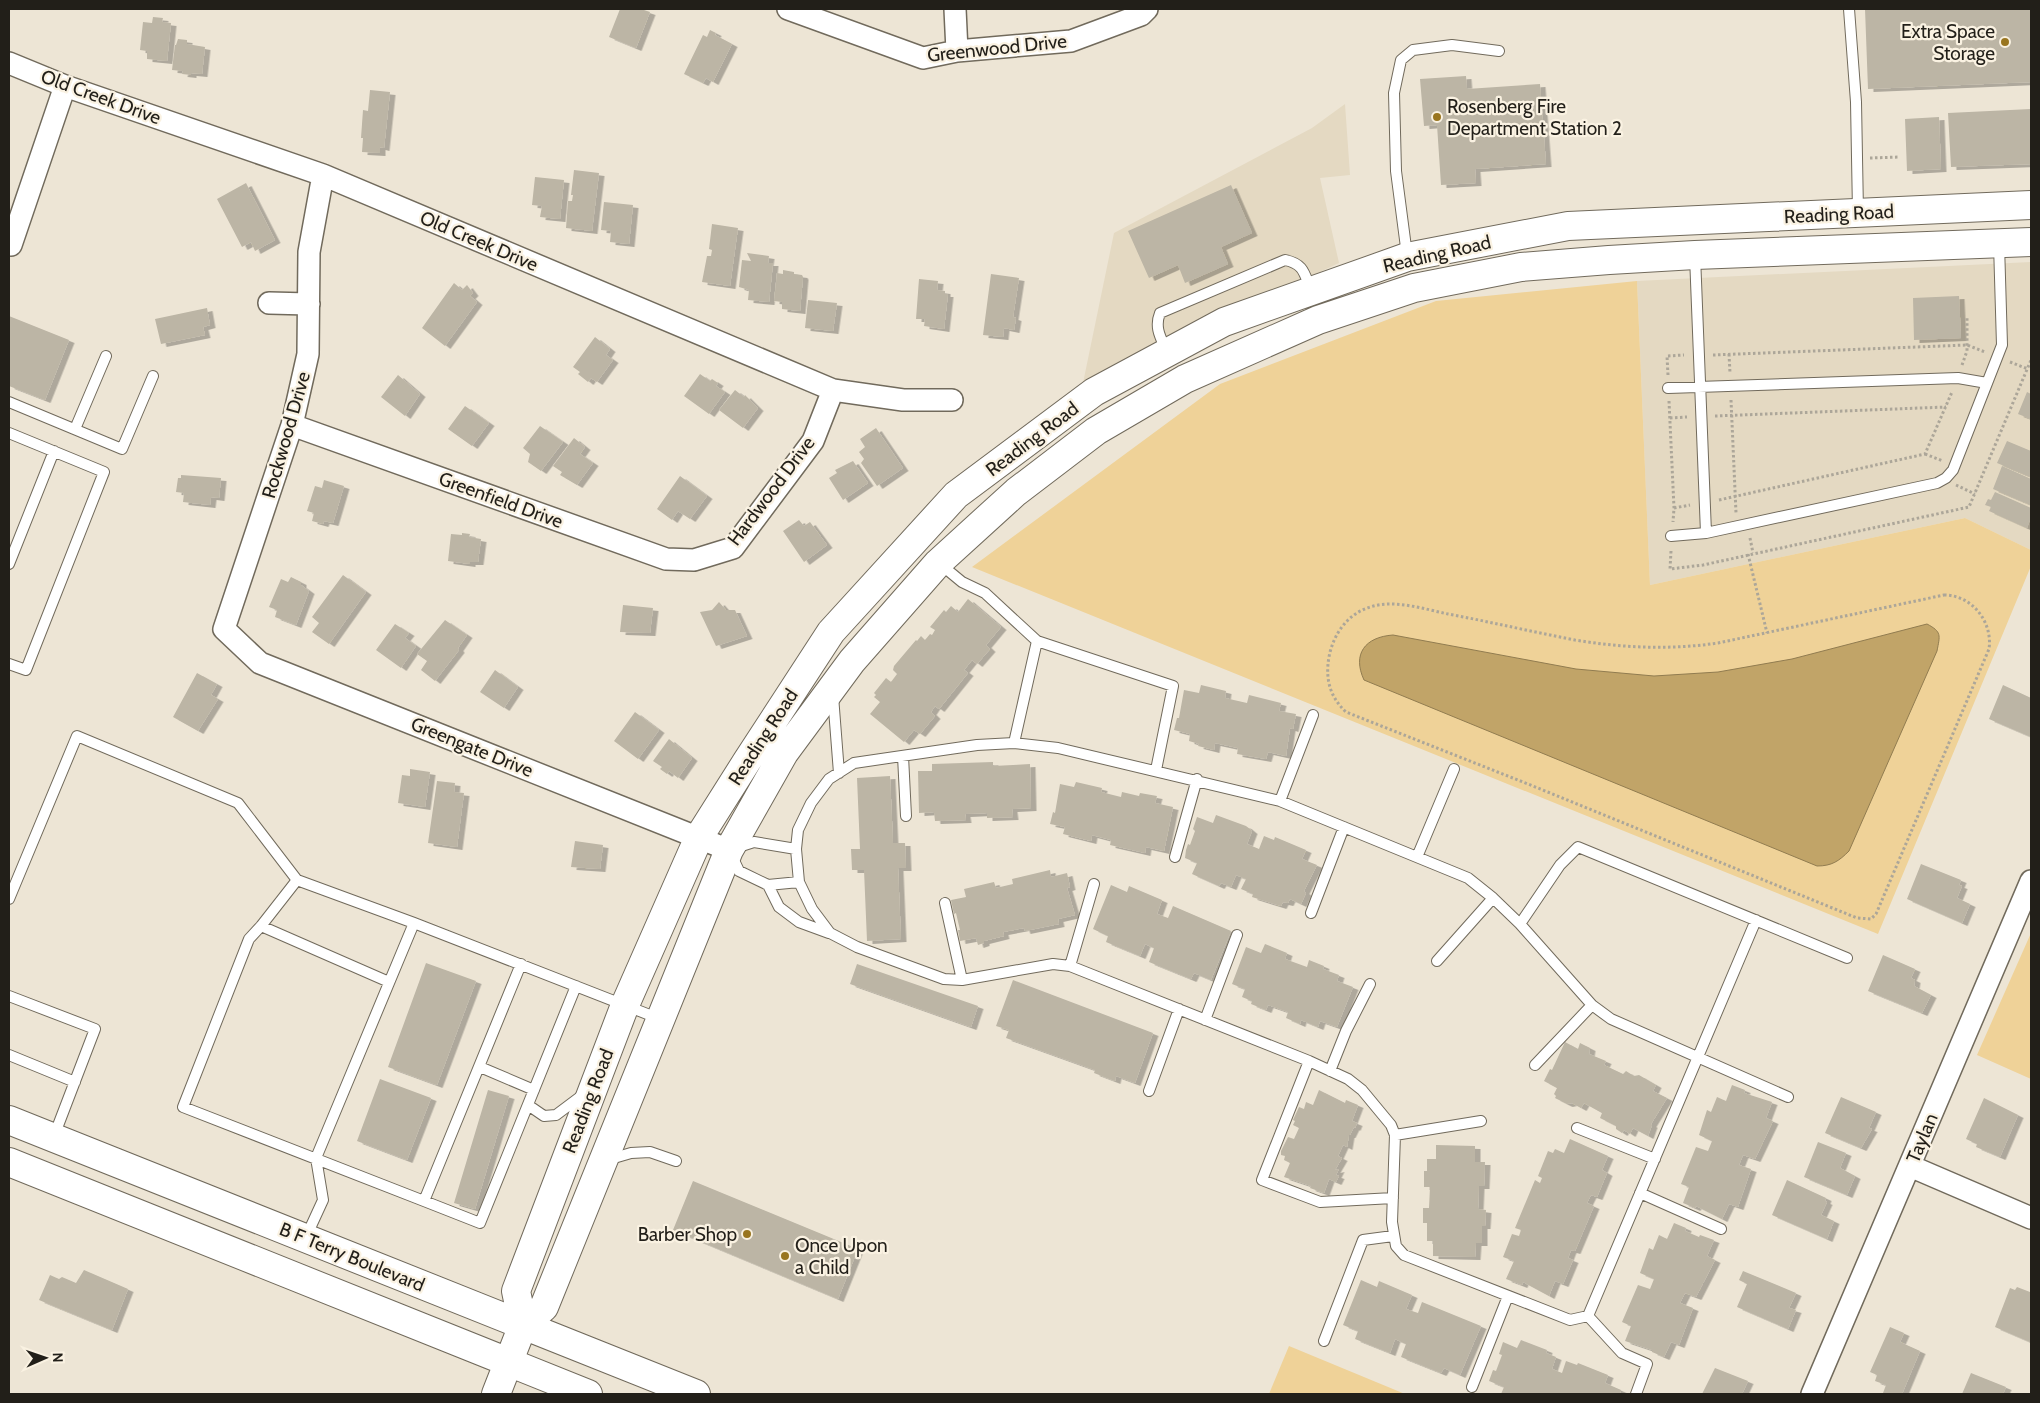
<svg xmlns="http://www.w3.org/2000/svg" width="2040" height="1403" viewBox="0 0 2040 1403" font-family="Cabin,sans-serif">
<defs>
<filter id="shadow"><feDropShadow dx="5.5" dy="3" stdDeviation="0" flood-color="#0004"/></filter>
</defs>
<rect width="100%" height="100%" fill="#ede5d5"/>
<path fill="#e4d9c2" d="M1345 104 1350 175 1320 178 1339 263 1083 383 1114 233 1312 128Z
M2031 262V550L1965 518 1650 585 1637 281Z"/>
<path fill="#efd298" d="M1637 281 1650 585 1965 518 2031 550V566L1878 934 972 567 1220 384 1436 301Z
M2031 933V1079L1977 1055Z
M1289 1346 1405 1394H1269Z"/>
<path fill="#c1a468" stroke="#917c50" d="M1927 624C1942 632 1940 635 1937 651L1849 851C1839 861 1832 866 1817 866L1364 680C1352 654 1365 637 1393 635L1576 669 1654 676 1718 672 1792 659Z"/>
<path fill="#bcb5a5" filter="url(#shadow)" d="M620 9H641L650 12 636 48 609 37Z
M1865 9H2031V82L1868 89Z
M153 17 163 18 162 22 171 23 167 61 147 59V51L140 50 143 22 152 23Z
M710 30 716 33 715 35 732 44 713 82 706 78 703 83 684 74 703 35 707 37Z
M178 39 187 40V44L205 47 202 74 191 73V75L182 74 183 71 172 70 175 45H176Z
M1466 76 1467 89 1540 84 1546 164 1475 169 1476 183 1441 185 1437 125 1424 126 1420 79Z
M370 90 390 92 384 148 380 147V153L362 152 363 138H361L363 110 368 111Z
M2031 109V164L1951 167 1948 113Z
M1939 117 1941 169 1907 171 1905 119Z
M574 170 599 173 592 231 566 228 568 201H572L573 195H571Z
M535 177 564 180 560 219 540 217 542 206 532 205Z
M246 183 275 240 255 251 251 242 242 247 217 199Z
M1231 185 1252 233 1221 247 1228 264 1185 283 1178 265 1149 278 1128 231Z
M604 202 633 205 629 244 610 242 611 231 601 230Z
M712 224 738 228 730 286 702 282 707 256H711L712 250 709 249Z
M747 253 769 256 768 263H773L769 302 748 300 749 290 739 287 742 260 751 261Z
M783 270 794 272V274L802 275 803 277 800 311 782 309V302L774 301 777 273 783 274Z
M991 274 1019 278 1013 317 1016 318 1014 330 1004 328 1003 337 983 335Z
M919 279 938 281 937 290 945 291V294H948L944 329 924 326 925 319H916Z
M454 283 462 290 467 285 473 293 470 296 477 302 445 346 422 328Z
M1959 296 1961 338 1914 340 1913 298Z
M808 300 837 303 833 331 805 328Z
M207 308 210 325 203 327 205 335 161 344 155 319Z
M9 316 69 340 45 400 9 386Z
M595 337 610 349 606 355 613 360 597 382 591 378 588 382 578 374 580 372 573 367Z
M700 374 710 381 712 379 718 383 716 386 725 392 709 414 684 396Z
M398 375 420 394 405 416 381 397Z
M735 390 744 397 745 395 758 408 743 428 719 410Z
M2027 392 2031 394V419L2018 414Z
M465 406 489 423 472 446 448 429Z
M540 426 563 442 541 471 528 462 530 454 523 448Z
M876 428 903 468 877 486 861 463 864 459 859 452 865 447 860 439Z
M574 438 585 447 580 454 593 463 577 485 560 475 562 472 553 466Z
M2007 441 2031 451V477L1997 463Z
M853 461 868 483 843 500 829 478 837 473 835 470Z
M2002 466 2031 479V505L1993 489Z
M181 475 221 478 219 498 211 497 210 505 183 502 184 493 176 492 178 478H181Z
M680 476 707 496 690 519 678 511 672 520 657 509Z
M324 480 344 486 333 523 324 521 323 524 312 521 314 513 307 511 315 486 322 488Z
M1995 492 2031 508V517L2027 528 1989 511 1991 507 1985 505 1988 499 1991 500Z
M799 520 804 526 810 522 827 545 804 562 783 531Z
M462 533 470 534 469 537 481 539 478 562H470V564L448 561 451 534 462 535Z
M343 575 366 592 329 644 312 632 319 623 312 617Z
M291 577 301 582V585L309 591 296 625 275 617 277 610 269 607 281 579 288 582Z
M968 599 1001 627 986 645 990 649 977 664 972 660 964 670 968 673 939 709 935 706 931 712 935 716 920 734 914 730 904 742 870 714 880 702 874 697 876 695 874 693 886 678 891 682 897 674 893 670 894 666 916 640 917 641 921 636 925 640 930 634 932 635 935 630 930 627 944 610 946 612 951 606 958 612Z
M719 602 726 610H735L747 636 716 646 700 612 712 610Z
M623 605 653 608 650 633 620 632Z
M445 620 467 635 458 648 459 650 435 681 421 670 427 661 417 654Z
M395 624 409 633 405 638 416 646 401 668 376 650Z
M495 670 518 687 504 708 480 692Z
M197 673 217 684 211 695 218 699 198 731 173 717Z
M1201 685 1226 691 1225 698 1247 703 1249 695 1281 703 1279 711 1296 714 1293 729 1290 728 1286 756 1268 752 1266 759 1237 754 1238 748 1215 743 1214 750 1198 746 1199 744 1189 741 1190 734 1174 730 1177 718H1179L1184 690 1199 693Z
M2003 685 2031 698V737L1989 719Z
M635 712 659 730 638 759 614 741Z
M669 739 692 758 678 778 669 771 667 774 660 769 662 767 653 761Z
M993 762V766L1030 764 1031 808 1012 809 1013 817 987 818V813L965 814 966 820 935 821 934 812 919 813 918 771H932V764Z
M410 769 430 772 425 807 398 803 402 775 410 776Z
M890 776 893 843H905L906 868H898L901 939 867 941 864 870H852L851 849H860L857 778Z
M437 781 455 783 454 792 464 793 457 847 428 843Z
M1076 782 1102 788 1101 792 1121 797 1122 792 1139 796 1140 793 1157 796 1155 803 1173 807 1164 851 1146 847 1145 853 1110 845 1111 840 1092 835 1091 841 1063 834 1065 827 1050 824 1053 812 1055 813 1060 784 1074 787Z
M1216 815 1246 826 1252 831 1247 844 1259 849 1264 836 1274 840 1275 837 1306 850 1302 859 1317 865 1304 891 1306 893 1301 904 1290 899 1288 903 1283 902 1281 906 1252 897 1253 894 1241 889 1246 879 1236 875 1231 887 1221 883 1219 886 1192 874 1197 863 1185 858 1186 850 1188 844 1190 845 1195 831 1193 829 1197 817 1213 823Z
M575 841 603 845 600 869 571 867Z
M1921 864 1961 880 1959 885 1962 886 1957 898 1970 904 1962 923 1907 899Z
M1050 870 1051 877 1067 873 1070 887 1067 888 1075 915 1058 919 1059 924 1025 931 1024 928 1003 932 1004 936 984 941V943L978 945 976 938 960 941 958 930H960L956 913 954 914 951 900 966 897 964 889 994 882 996 888 1013 884 1012 879Z
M1111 885 1127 892 1129 886 1162 900 1157 914 1168 918 1173 906 1231 931 1211 980 1194 973 1191 979 1149 962 1154 948 1145 944 1140 956 1106 942 1108 936 1093 929Z
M1265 944 1287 953 1285 959 1307 967 1309 960 1324 966 1323 969 1339 975 1337 981 1353 987 1337 1027 1320 1021 1318 1027 1301 1020 1300 1024 1286 1018 1288 1012 1268 1005 1266 1010 1251 1004 1252 1001 1242 997 1245 989 1232 984 1246 947 1261 953Z
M1883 955 1915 969 1911 978 1915 980 1914 986 1931 995 1922 1013 1868 991Z
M426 963 476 981 437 1085 388 1067Z
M857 964 978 1006 971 1027 850 984Z
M1013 980 1153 1033 1135 1083 1116 1076 1115 1081 1094 1073 1095 1070 1006 1038 1009 1030 996 1026Z
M1565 1042 1578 1049 1580 1043 1590 1048 1589 1054 1606 1061 1604 1065 1623 1074 1626 1071 1634 1076 1639 1075 1656 1085 1653 1091 1667 1098 1651 1124 1652 1125 1648 1136 1633 1128 1630 1134 1624 1130 1622 1133 1616 1129V1126L1600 1118 1602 1113 1584 1103 1581 1108 1572 1103 1567 1104 1555 1098 1556 1096 1554 1094 1557 1088 1544 1081 1550 1069 1552 1070Z
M380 1079 431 1098 407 1160 357 1141Z
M1732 1085 1745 1090 1744 1093 1772 1102 1766 1118 1773 1121 1755 1159 1743 1155 1739 1165 1751 1169 1738 1207 1729 1204 1722 1219 1696 1206 1695 1208 1683 1203 1689 1187 1681 1184 1696 1147 1708 1151 1712 1141 1699 1135 1707 1110 1711 1112 1717 1097 1726 1101Z
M488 1090 509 1096 475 1209 454 1203Z
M1319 1090 1345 1103 1346 1100 1358 1105 1352 1121 1357 1123 1355 1128 1354 1127 1350 1135H1349L1347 1147 1343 1145 1338 1156 1342 1158 1335 1170 1339 1169 1336 1175 1339 1176 1336 1182 1329 1179 1324 1193 1310 1188 1311 1186 1284 1177 1290 1163 1284 1160 1285 1156 1281 1155V1151L1288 1137 1294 1139 1299 1128 1293 1125 1295 1121 1293 1120 1299 1107 1304 1109 1306 1102 1313 1105Z
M1841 1097 1876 1112 1869 1128 1872 1129 1861 1148 1825 1133Z
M1984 1098 2018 1115 2000 1157 1976 1147 1977 1144 1966 1139Z
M1570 1139 1608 1156 1602 1170 1607 1173 1597 1197 1591 1195 1587 1203 1594 1206 1575 1251 1571 1250 1568 1258 1573 1260 1563 1284 1555 1281 1549 1296 1523 1282 1522 1285 1506 1279 1514 1261 1503 1257 1512 1234 1519 1236 1521 1230 1515 1228 1535 1180 1540 1183 1542 1178 1538 1176 1548 1151 1553 1153 1555 1149 1564 1153Z
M1818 1142 1846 1153 1840 1168 1855 1176 1847 1195 1804 1177Z
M1436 1145 1475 1146V1162H1485L1484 1186H1479L1478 1209 1486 1210 1485 1226H1482V1243H1476L1475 1257 1433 1256V1241H1427V1223H1423V1208H1429L1430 1187H1424V1171H1427V1159H1436Z
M1787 1180 1826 1198 1825 1201 1827 1202 1821 1215 1834 1221 1827 1239 1772 1215Z
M693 1181 858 1249 838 1299 673 1230Z
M1674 1223 1686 1228 1685 1231 1699 1237 1700 1235 1714 1240 1707 1256 1715 1260 1696 1297 1685 1293 1680 1303 1693 1308 1679 1345 1671 1342 1664 1357 1652 1352V1350L1625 1341 1631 1326 1622 1322 1638 1285 1650 1289 1654 1279 1640 1273 1649 1248 1653 1250 1659 1235 1667 1239Z
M84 1270 128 1289 112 1330 39 1300 50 1275 59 1279 62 1277 76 1283Z
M1743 1271 1796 1293 1789 1308 1796 1310 1788 1329 1737 1307 1747 1284 1739 1280Z
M1361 1280 1377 1287 1379 1281 1412 1295 1406 1309 1418 1313 1422 1302 1481 1326 1460 1375 1444 1368 1441 1373 1401 1357 1406 1344 1395 1339 1390 1353 1355 1339 1358 1331 1343 1325Z
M2017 1287 2030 1292 2031 1288V1337L2030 1342 1995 1327 2010 1288 2015 1290Z
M1890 1327 1904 1333 1900 1342 1920 1351 1902 1394 1883 1393 1886 1385 1875 1381 1877 1375 1870 1372Z
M1521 1340 1547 1350 1546 1353 1556 1357 1552 1369 1562 1373 1566 1361 1577 1365 1578 1363 1608 1375 1605 1383 1621 1390 1620 1394H1501L1504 1387 1489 1381 1493 1370 1496 1371 1502 1355 1499 1354 1503 1342 1517 1348Z
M1715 1368 1748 1381 1742 1394H1702Z
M1971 1373 2006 1387 2003 1394H1962Z"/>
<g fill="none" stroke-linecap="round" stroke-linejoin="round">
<defs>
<path id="lane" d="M1849 9 1856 102 1858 212
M1407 255 1396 171 1394 93 1401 60 1413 50 1452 45 1499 51
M1695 256 1706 533
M1167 352C1161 338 1154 328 1160 313L1285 260C1304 264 1304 273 1311 290
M1668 388 1958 378 1987 383
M9 402 122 449 153 376
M75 429 106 356
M9 433 104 472 26 670 9 664
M1671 536 1706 533 1937 483 1946 478 1953 470 2002 345 1999 244
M939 563 962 582 985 593 1037 641 1014 743
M9 564 54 451
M1037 641 1173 686 1156 770
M833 696 839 773
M903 756 906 816
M1280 801 1313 715
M796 849 754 842 729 850 739 871 768 885 799 882
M1175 857 1197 779
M1417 857 1454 769
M297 880 261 926 249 939 183 1107 424 1201 521 964
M768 885 779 907 799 922 829 933
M9 899 77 736 238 803 297 880 414 923 660 1019
M945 903 962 980
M1311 913 1344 827
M1756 920 1588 1316 1570 1320 1404 1255 1396 1246 1392 1222 1395 1135 1391 1125 1362 1090 1348 1079 1309 1061 1070 966 1053 964 962 980 944 979 857 947 830 933 812 909 799 882 796 849 798 830 811 803 829 779 854 763 977 745 1014 743 1058 748 1280 801 1468 878 1493 898 1520 924 1592 1005 1611 1019 1788 1097
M1520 924 1560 865 1578 847 1847 958
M261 926 389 982
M1437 961 1493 898
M1070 966 1094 884
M9 996 95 1029 54 1136
M1205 1020 1237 935
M9 1055 75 1082
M1309 1061 1262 1180 1320 1202 1393 1198
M1535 1065 1592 1005
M480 1067 534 1090
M1330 1071 1346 1031 1370 984
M1149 1091 1179 1009
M528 1105 544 1116 556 1115 584 1094
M1577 1128 1655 1159
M1395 1135 1481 1121
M607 1160 631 1153 650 1152 676 1161
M1640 1193 1721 1229
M424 1201 480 1223 576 986
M306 1237 323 1200 316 1158 414 923
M1588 1316 1622 1353 1647 1364 1636 1394
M1324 1341 1363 1240 1393 1236
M1472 1387 1508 1296"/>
<path id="street" d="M788 9 923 58 957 51 1071 41 1141 15 1147 9
M955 9 957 51
M9 63 65 86 323 175 833 390 903 400H952
M323 175 309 252 308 354 292 425 224 629 260 663 729 850
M11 245 65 86
M269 303 309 304
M292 425 666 559 694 560 733 548 813 441 833 390
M1910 1166 2031 1218
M1812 1394 2031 881"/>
<path id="secondary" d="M9 1120 696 1394
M9 1162 588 1394
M523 1325 516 1291 625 1005 699 837 747 761 831 632 956 495 1094 392 1224 322 1407 257 1568 226 2031 205
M496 1394 523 1325 544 1307 729 850 784 753 852 661 938 563 1016 492 1096 431 1185 379 1318 320 1414 288 1521 267 1609 260 1695 255 2031 242"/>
</defs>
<use href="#lane" stroke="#716a5c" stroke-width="12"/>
<use href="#street" stroke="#716a5c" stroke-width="24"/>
<use href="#secondary" stroke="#716a5c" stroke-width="30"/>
<path stroke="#aca699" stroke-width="3" stroke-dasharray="2.5 2.5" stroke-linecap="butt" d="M1870 158 1899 157
M1729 354 1730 373
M1713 355 1967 345 1985 352
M2010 362 2028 369
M1962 365 1967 351V317
M1668 375 1667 356 1684 355
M1731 400 1736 513
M1669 401 1674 508 1673 522
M1715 416 1946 407
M1670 418 1687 417
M1925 454 1943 461
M1956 485 1975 494
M1719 500 1925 454 1952 392
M1674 508 1690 505
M1750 538 1753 553
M1671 551 1670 569 1703 565 1969 507 2031 360
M1748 554 1767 633
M1944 595C1972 595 1993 622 1989 649L1876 914 1871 919 1857 918 1528 784 1346 712C1330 697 1325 679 1329 657 1333 635 1347 614 1370 607 1394 599 1424 609 1448 614 1491 622 1533 632 1575 640 1623 648 1670 650 1718 643Z"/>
<use href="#lane" stroke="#fff" stroke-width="10"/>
<use href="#street" stroke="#fff" stroke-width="21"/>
<use href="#secondary" stroke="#fff" stroke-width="28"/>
</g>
<g fill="#99751f" stroke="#faf2e2" stroke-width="2">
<circle cx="2005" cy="42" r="5"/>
<circle cx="1437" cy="117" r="5"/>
<circle cx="747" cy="1234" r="5"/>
<circle cx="785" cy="1256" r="5"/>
</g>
<g text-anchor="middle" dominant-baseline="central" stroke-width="4.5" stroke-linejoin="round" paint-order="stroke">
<g font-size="19" fill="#221f19" stroke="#faf2e2" text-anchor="end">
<text x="1995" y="31">Extra Space<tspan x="1995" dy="22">Storage</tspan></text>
<text x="1447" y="106" text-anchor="start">Rosenberg Fire<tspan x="1447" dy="22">Department Station 2</tspan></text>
<text x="737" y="1234">Barber Shop</text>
<text x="795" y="1245" text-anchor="start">Once Upon<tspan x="795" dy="22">a Child</tspan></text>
</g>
<g font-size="19" fill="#221f19" stroke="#faf2e2">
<text transform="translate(997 48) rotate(-6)">Greenwood Drive</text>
<text transform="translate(101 97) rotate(20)">Old Creek Drive</text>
<text transform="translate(1839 214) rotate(-3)">Reading Road</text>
<text transform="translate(479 241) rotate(23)">Old Creek Drive</text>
<text transform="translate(1437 254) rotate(-13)">Reading Road</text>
<text transform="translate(286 435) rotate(-74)">Rockwood Drive</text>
<text transform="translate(1032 439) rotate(-37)">Reading Road</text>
<text transform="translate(771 491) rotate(-53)">Hardwood Drive</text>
<text transform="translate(501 500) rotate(20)">Greenfield Drive</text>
<text transform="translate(763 737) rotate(-57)">Reading Road</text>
<text transform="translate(472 747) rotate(22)">Greengate Drive</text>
<text transform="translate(588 1101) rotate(-69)">Reading Road</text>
<text transform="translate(1922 1138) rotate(-67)">Taylan</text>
<text transform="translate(352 1257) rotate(22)">B F Terry Boulevard</text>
</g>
</g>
<rect width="2040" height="1403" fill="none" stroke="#221f19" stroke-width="20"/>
<g transform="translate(45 1358) rotate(88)" stroke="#faf2e2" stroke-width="4" paint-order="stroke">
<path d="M0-4L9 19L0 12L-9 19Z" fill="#221f19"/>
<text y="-8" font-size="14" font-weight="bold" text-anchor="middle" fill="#221f19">N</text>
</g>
</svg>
